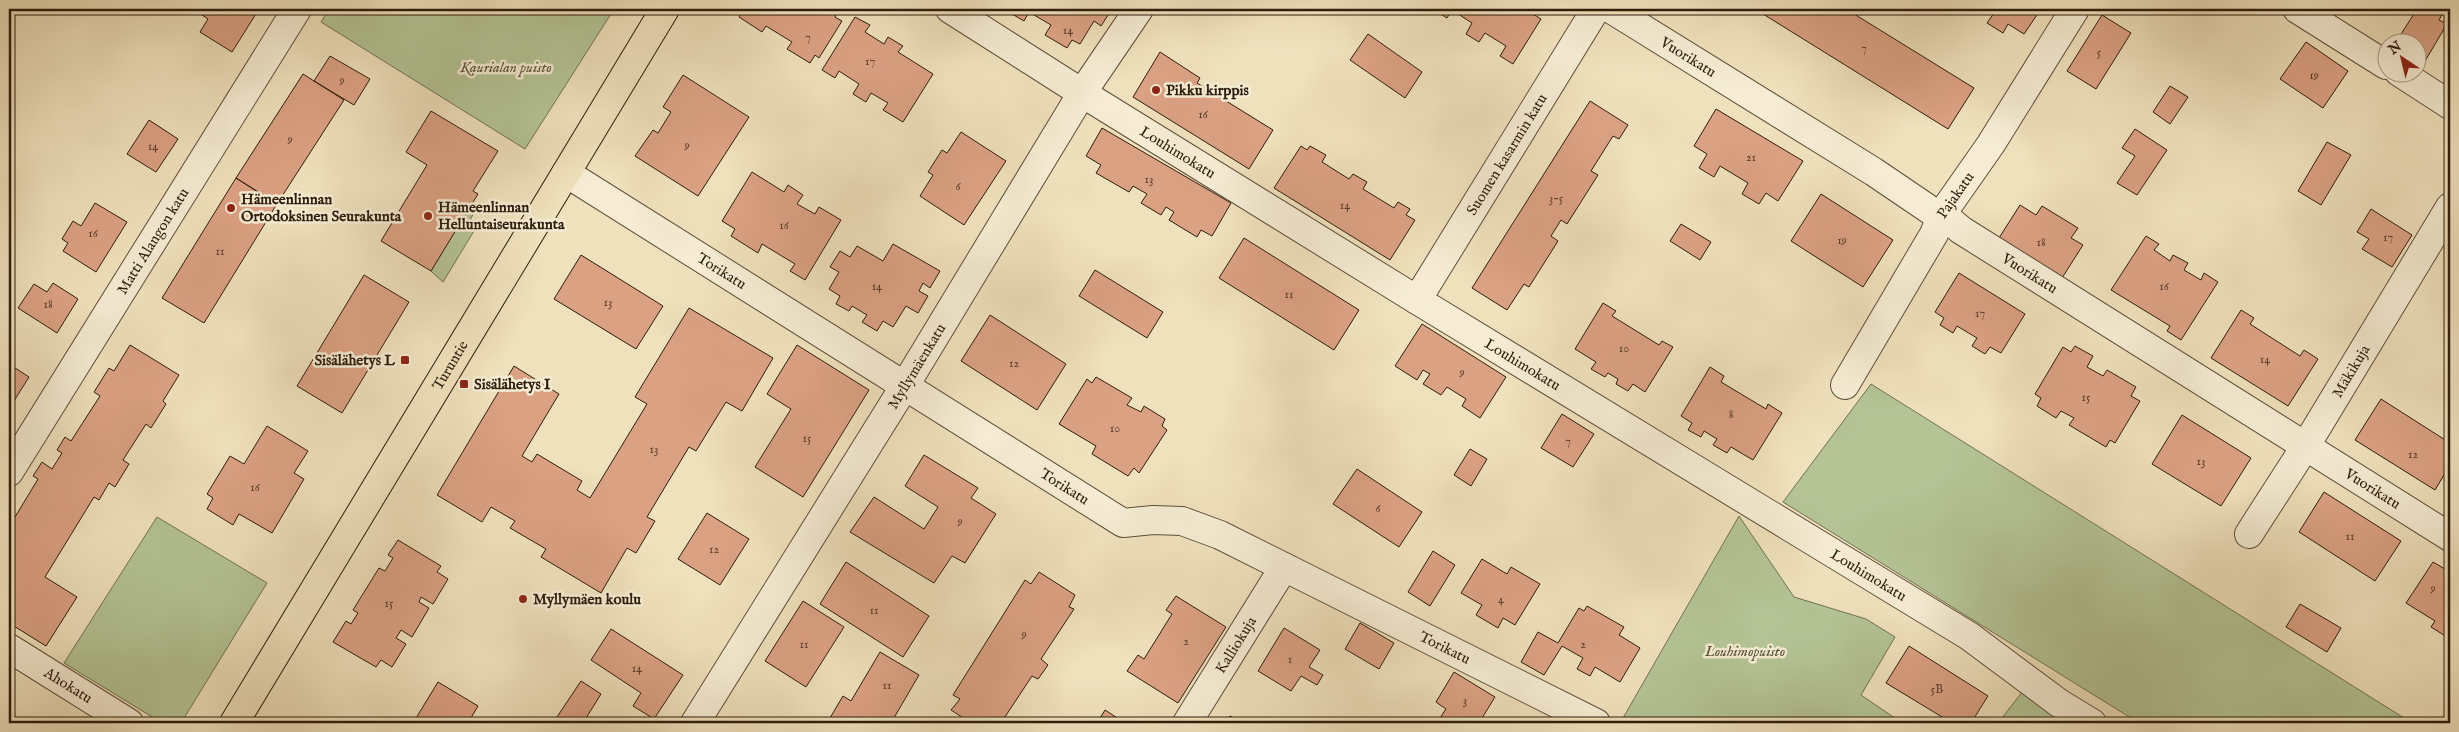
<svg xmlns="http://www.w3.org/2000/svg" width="2459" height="732" viewBox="0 0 2459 732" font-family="'IM FELL English',serif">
<rect width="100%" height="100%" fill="#efe1bc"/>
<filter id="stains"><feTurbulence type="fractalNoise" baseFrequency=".004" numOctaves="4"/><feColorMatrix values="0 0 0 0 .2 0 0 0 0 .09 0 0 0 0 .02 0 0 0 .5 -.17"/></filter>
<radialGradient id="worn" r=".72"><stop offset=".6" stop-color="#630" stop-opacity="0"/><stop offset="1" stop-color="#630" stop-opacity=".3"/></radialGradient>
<path fill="#b4c495" stroke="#717051" d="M329 9H614L525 149 321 22Z
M472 203 477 207 470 220 477 226 443 282 431 271Z
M1871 384 2412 723H2139L1783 502Z
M1739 516 1794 597 1866 619 1895 637 1861 695 1902 723H1623V718Z
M157 517 267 583 181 723H162L64 663Z
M2023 691 2075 723H1998Z"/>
<path fill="#dba183" stroke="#2e1d0d" d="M193 9H259L232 52 200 32 208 19Z
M738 9H838L835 17 842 21 819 58 815 55 810 63 787 49 792 42 766 26 762 32 739 17 742 11Z
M1008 9H1112L1101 26 1094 21 1080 44 1072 40 1067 48 1045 35 1051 25 1029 12 1024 21 1007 11Z
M1437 9H1525L1541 19 1513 64 1500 56 1506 46 1485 33 1479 42 1466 34 1472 23 1452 10 1447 18 1436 11Z
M1755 9H1846L1974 88 1948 129Z
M1987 9H2041L2024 34 2008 24 2003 33 1987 23 1994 13Z
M2417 9 2427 11 2428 9H2441L2444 11 2439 20 2447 24 2422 66 2416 63V42H2396Z
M2102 15 2131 33 2096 89 2067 71Z
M855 17 870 25 865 32 884 44 888 37 903 46 898 52 933 74 903 122 883 110 888 103 871 93 866 102 853 94 859 84 839 71 835 78 822 70Z
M1368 34 1422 72 1405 98 1350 60Z
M2306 42 2348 71 2323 108 2280 79Z
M1160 52 1200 78 1197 83 1273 130 1249 169 1133 97Z
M330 56 370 79 354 105 314 81Z
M303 74 344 100 277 204 236 178Z
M683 75 749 117 698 196 635 156 653 130 658 133 671 112 663 107Z
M2170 86 2188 97 2170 124 2153 112Z
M1590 101 1628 125 1619 139 1613 136 1591 171 1598 175 1567 224 1561 220 1551 236 1558 241 1529 287 1524 284 1507 310 1472 288Z
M1716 109 1803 161 1778 201 1766 193 1759 204 1742 194 1748 183 1720 166 1714 177 1699 168 1707 154 1694 146Z
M431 111 498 151 473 191 478 194 431 271 381 241 427 165 406 152Z
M149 120 178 139 156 172 127 154Z
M1102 128 1231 203 1212 236 1201 230 1197 237 1169 220 1174 212 1166 207 1161 215 1141 203 1147 194 1133 186 1129 192 1096 173 1101 165 1086 156Z
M2135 129 2167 150 2137 195 2117 183 2135 156 2122 148Z
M961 132 1006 161 964 225 920 196 933 175 928 172 942 150 947 153Z
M2327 142 2351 155 2321 205 2298 191Z
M1301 146 1307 150 1310 146 1326 155 1322 162 1349 179 1353 174 1367 182 1363 189 1394 208 1398 202 1410 209 1406 215 1415 220 1390 260 1274 188Z
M752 172 784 192 788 185 803 195 797 204 815 214 819 207 841 220 805 280 790 271 795 264 762 244 758 253 731 236 735 229 722 221Z
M236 178 277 204 204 323 162 298Z
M1821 194 1893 240 1863 287 1791 241Z
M95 203 127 222 96 272 63 251 68 243 62 239 73 221 81 226Z
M2020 205 2036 215 2042 206 2078 228 2071 238 2083 245 2062 278 1999 238Z
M2371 209 2412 235 2392 267 2362 249 2369 239 2357 232Z
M1681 224 1711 242 1700 260 1670 241Z
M2146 236 2159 244 2154 250 2170 261 2173 255 2188 263 2184 270 2201 280 2204 273 2218 282 2181 340 2167 331 2170 326 2111 290Z
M1244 238 1359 310 1334 350 1219 278Z
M893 244 940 271 930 288 923 283 919 291 928 296 918 313 906 306 893 327 883 321 877 331 862 322 867 315 852 306 849 311 836 304 840 296 829 289 839 272 830 267 840 251 850 257 857 246 883 261Z
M581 255 663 306 636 349 554 299Z
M1095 270 1163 312 1147 338 1079 296Z
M1959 273 2025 314 2001 353 1990 347 1985 354 1972 346 1977 338 1957 326 1953 333 1940 325 1944 318 1935 312Z
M364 275 409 302 342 413 297 386Z
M53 283 78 299 57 333 18 308 34 284 47 292Z
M1603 303 1616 311 1612 316 1659 345 1662 341 1673 347 1645 392 1633 384 1628 391 1616 384 1618 379 1608 373 1605 377 1591 369 1596 362 1575 349Z
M689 308 773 358 742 411 726 402 696 451 689 447 647 517 655 521 636 553 627 548 601 593 541 557 546 549 510 528 515 521 491 507 482 522 437 495 514 366 559 394 522 456 532 462 537 454 582 481 577 490 590 498 647 404 635 397Z
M2241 310 2254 318 2250 324 2300 356 2304 350 2318 359 2288 406 2211 358Z
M990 315 1066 364 1037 410 961 361Z
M1422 324 1506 377 1480 418 1462 406 1466 399 1447 387 1441 395 1423 384 1430 374 1423 370 1417 380 1395 366Z
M130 345 179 375 163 401 166 404 151 428 146 424 123 460 129 464 115 487 109 483 99 500 94 497 45 577 77 597 46 646 9 623V527L38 479 33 476 42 462 52 469 62 453 57 450 65 437 71 441 100 396 94 392 109 368 114 371Z
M797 345 869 390 803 497 755 467 791 409 767 394Z
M2075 346 2093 356 2087 367 2103 376 2107 370 2136 387 2131 396 2140 401 2115 443 2110 440 2106 447 2069 425 2074 418 2061 411 2056 418 2037 406 2041 398 2035 394 2063 347 2071 352Z
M9 364 29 377 9 409Z
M1710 367 1724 376 1721 382 1766 409 1768 404 1782 413 1753 460 1731 447 1727 453 1713 445 1717 439 1704 431 1701 437 1688 430 1692 423 1681 416Z
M1096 377 1132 398 1127 405 1141 412 1144 406 1165 419 1162 426 1167 430 1139 473 1134 468 1128 476 1092 454 1096 446 1059 424 1087 379 1092 383Z
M2381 399 2450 443V465L2435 490 2355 440Z
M1562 414 1594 434 1573 467 1541 448Z
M2182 415 2251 458 2221 506 2152 464Z
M267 426 308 451 294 473 304 479 272 533 239 514 233 525 207 509 213 498 207 494 230 456 244 464Z
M1470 449 1487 459 1471 486 1454 475Z
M924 455 978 488 971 498 996 514 965 563 952 556 934 583 850 532 874 497 924 529 938 507 905 486Z
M1357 469 1422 512 1399 547 1333 504Z
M2324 492 2401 541 2375 581 2299 532Z
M707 513 749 539 720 585 678 559Z
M398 540 441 566 437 572 448 579 433 604 421 597 419 602 429 608 412 637 401 630 396 638 406 644 392 667 381 660 376 667 333 642 346 621 351 624 358 613 353 610 379 568 385 571 393 558 388 555Z
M1433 551 1455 565 1430 606 1408 592Z
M1482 559 1507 574 1511 567 1540 584 1515 625 1503 618 1498 628 1476 615 1482 605 1461 593Z
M846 562 929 616 903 657 820 604Z
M2433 562 2450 572V639L2431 627 2435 621 2406 603Z
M1039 572 1075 595 1069 607 1074 609 1041 659 1048 665 1038 679 1032 676 1001 723H971L951 710 960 699 953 695 1025 580 1031 584Z
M1176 596 1226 627 1178 703 1127 671 1138 655 1144 659 1172 614 1166 610Z
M803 601 844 627 806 687 765 661Z
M2300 604 2341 628 2327 652 2286 627Z
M1587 606 1624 627 1619 635 1640 648 1620 682 1595 667 1590 676 1577 669 1583 658 1562 646 1544 675 1521 662 1538 632 1558 643 1579 608 1584 611Z
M1360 623 1394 643 1379 669 1345 649Z
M1284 628 1320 650 1309 667 1323 675 1317 685 1301 676 1291 691 1258 671Z
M611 629 683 675 654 719 633 706 641 693 591 660Z
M1909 646 1988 696 1971 723H1952L1886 683Z
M880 652 919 675 891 723H827L843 696 851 701Z
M1454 672 1495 697 1479 723 1467 721 1465 723H1450L1440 718 1446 709 1436 702Z
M581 681 601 694 583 723H553Z
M438 682 478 706 468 723H413Z
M1105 710 1125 723H1097Z
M1230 716 1243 723H1226Z"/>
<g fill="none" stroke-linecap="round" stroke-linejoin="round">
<defs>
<g id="minor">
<path id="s1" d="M950 9 1082 93 1417 300 1969 636 2059 703 2092 723"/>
<path id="s2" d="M1611 9 1874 172 1933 212 1942 214 1961 230 2450 537"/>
<path d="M2297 9 2386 65"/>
<path d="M2399 72 2450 105"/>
<path id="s3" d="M566 173 1123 523 1153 520 1182 521 1220 535 1596 723"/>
<path id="s4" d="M1417 300 1596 9"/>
<path id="s5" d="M1845 385 1934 234 1942 214 1991 144 2075 9"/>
<path id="s6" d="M9 472 297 9"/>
<path id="s7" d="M2249 534 2305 447 2450 207"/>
<path id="s8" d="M9 648 129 723"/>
<path id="s9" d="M695 723 904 387 1082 93 1139 9"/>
<path id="s10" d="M1187 723 1284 567"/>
</g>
<g id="major">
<path id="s11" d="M234 723 665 9"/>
</g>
</defs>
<use href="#minor" stroke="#5e4e39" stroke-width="30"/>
<use href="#major" stroke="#2e1d0d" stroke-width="30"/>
<use href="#minor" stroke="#f5ecd3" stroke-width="28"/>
<use href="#major" stroke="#efe1bc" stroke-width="28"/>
</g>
<g fill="#8f2418" stroke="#f5ecd3" stroke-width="2">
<circle cx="1156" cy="90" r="5"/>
<circle cx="231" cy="208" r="5"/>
<circle cx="428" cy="216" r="5"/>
<rect x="400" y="355" width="10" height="10" rx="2.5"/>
<rect x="459" y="379" width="10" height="10" rx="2.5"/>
<circle cx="523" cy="599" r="5"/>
</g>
<g text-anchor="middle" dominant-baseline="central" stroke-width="5" stroke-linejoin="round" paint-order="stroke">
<g font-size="12" fill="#593e2a">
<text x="1068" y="30">14</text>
<text x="808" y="37">7</text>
<text x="1864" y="48">7</text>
<text x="2099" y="52">5</text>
<text x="870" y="61">17</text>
<text x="2314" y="75">19</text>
<text x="342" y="80">9</text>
<text x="1203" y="114">16</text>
<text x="290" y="139">9</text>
<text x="687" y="145">9</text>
<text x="153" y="146">14</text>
<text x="1751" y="157">21</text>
<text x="1149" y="179">13</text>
<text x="958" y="186">6</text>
<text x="1556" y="198">3-5</text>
<text x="1345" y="205">14</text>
<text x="784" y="225">16</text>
<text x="93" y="233">16</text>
<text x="2388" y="237">17</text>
<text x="1842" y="240">19</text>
<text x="2041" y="242">18</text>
<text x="220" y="251">11</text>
<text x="877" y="286">14</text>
<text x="2164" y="286">16</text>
<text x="1289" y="294">11</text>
<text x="608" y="302">13</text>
<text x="48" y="304">18</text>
<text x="1980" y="313">17</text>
<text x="1624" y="348">10</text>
<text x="2265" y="359">14</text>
<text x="1014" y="363">12</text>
<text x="1462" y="372">9</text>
<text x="2086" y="397">15</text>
<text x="1731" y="414">8</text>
<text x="1115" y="428">10</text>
<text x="807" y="438">15</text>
<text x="1568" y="441">7</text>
<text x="654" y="449">13</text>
<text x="2413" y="454">12</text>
<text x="2201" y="461">13</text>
<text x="255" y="487">16</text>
<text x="1378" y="508">6</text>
<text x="960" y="521">9</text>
<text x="2350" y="536">11</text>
<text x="714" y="549">12</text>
<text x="2433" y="588">9</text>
<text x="1501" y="599">4</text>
<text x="389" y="603">15</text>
<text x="874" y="610">11</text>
<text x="1024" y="634">9</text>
<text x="1186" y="641">2</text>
<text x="804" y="644">11</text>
<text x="1583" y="644">2</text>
<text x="1290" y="659">1</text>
<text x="637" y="668">14</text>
<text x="887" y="685">11</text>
<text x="1937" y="689">5B</text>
<text x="1465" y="700">3</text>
</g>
<g font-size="15" fill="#2e1d0d" stroke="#f5ecd3">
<text stroke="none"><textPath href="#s2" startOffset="91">Vuorikatu</textPath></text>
<text stroke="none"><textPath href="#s1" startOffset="269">Louhimokatu</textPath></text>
<text stroke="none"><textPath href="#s4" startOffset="171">Suomen kasarmin katu</textPath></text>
<text stroke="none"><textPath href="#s5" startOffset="220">Pajakatu</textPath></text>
<text stroke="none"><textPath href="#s6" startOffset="272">Matti Alangon katu</textPath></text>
<text stroke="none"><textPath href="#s3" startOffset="184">Torikatu</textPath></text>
<text stroke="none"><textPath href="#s2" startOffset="496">Vuorikatu</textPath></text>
<text stroke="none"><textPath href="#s1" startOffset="674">Louhimokatu</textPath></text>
<text stroke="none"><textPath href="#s9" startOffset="420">Myllymäenkatu</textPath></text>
<text stroke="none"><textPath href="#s11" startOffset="418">Turuntie</textPath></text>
<text stroke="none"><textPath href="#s7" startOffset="192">Mäkikuja</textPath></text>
<text stroke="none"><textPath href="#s3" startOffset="589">Torikatu</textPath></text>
<text stroke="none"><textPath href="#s2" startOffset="901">Vuorikatu</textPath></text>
<text stroke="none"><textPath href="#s1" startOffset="1079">Louhimokatu</textPath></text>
<text stroke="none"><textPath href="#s10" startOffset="92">Kalliokuja</textPath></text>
<text stroke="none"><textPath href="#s3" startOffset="1009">Torikatu</textPath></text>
<text stroke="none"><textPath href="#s8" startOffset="70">Ahokatu</textPath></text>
</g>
<g font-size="15" font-style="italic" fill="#564f36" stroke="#f5ecd3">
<text x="506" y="67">Kaurialan puisto</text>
<text x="1745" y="651">Louhimopuisto</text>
</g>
<g font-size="15" font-weight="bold" fill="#2e1d0d" stroke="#f5ecd3" text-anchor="start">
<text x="1166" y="90">Pikku kirppis</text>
<text x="241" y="199">Hämeenlinnan<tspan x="241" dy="17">Ortodoksinen Seurakunta</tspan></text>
<text x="438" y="207">Hämeenlinnan<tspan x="438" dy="17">Helluntaiseurakunta</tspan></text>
<text x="395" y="360" text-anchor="end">Sisälähetys L</text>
<text x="474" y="384">Sisälähetys I</text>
<text x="533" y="599">Myllymäen koulu</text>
</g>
</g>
<rect width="2459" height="732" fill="none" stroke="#efe1bc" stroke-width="30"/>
<rect x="10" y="10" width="2439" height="712" fill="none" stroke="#2e1d0d" stroke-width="2.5"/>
<rect x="15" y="15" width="2429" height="702" fill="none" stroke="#2e1d0d"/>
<g transform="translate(2402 58) rotate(325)"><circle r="24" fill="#f5ecd3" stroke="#a59984"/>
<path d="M0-4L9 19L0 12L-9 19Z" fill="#8f2418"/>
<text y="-8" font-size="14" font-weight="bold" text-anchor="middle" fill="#2e1d0d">N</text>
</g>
<rect width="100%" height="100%" filter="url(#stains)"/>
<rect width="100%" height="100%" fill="url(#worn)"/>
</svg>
